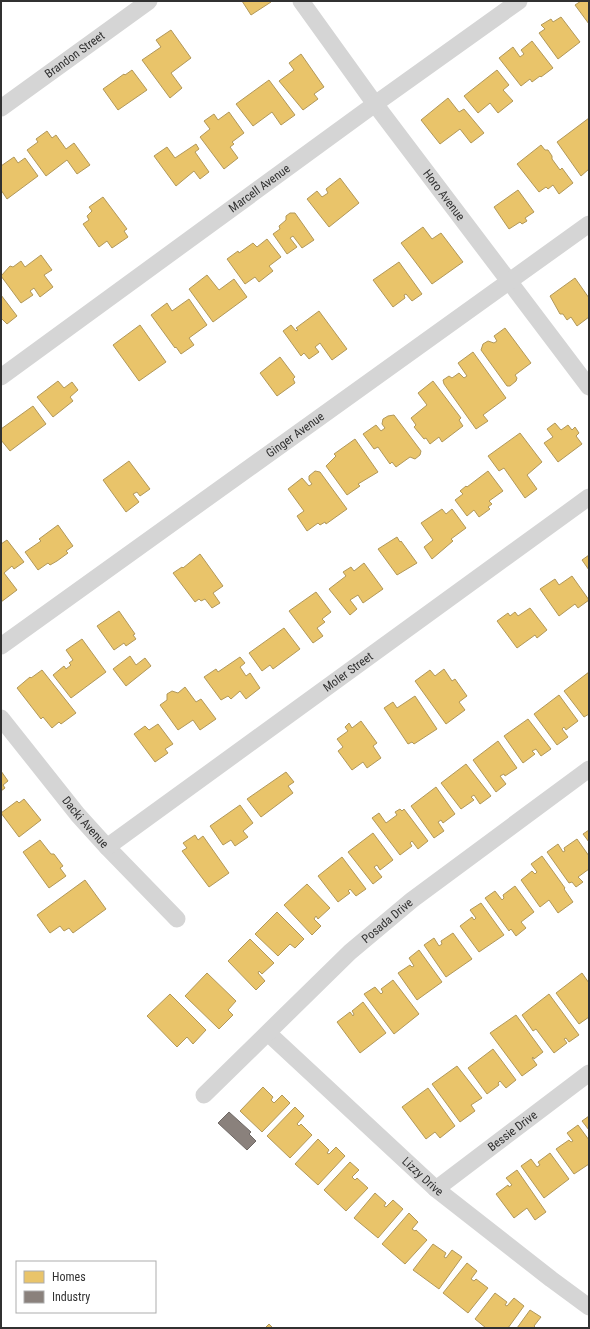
<svg xmlns="http://www.w3.org/2000/svg" width="590" height="1329" viewBox="0 0 590 1329" font-family="'Roboto Condensed',sans-serif">
<rect width="100%" height="100%" fill="#fff"/>
<path fill="#e9c46a" stroke="#b29859" d="M242 1H270L271 2 251 15Z
M581 1H589V24L575 5Z
M561 17 580 42 558 59 539 33 545 29 541 25 551 19 553 22Z
M171 30 191 58 171 73 182 88 170 98 142 60 161 47 156 40Z
M532 41 553 68 541 77 540 76 532 82 530 79 521 86 499 58 513 47 520 57 524 54 521 50Z
M301 54 324 87 314 94 318 99 303 110 279 81 294 70 289 63Z
M132 70 147 90 118 110 103 89 124 74 125 75Z
M497 70 509 85 503 90 513 101 498 113 490 103 478 113 464 96Z
M269 80 295 115 281 125 272 112 253 126 236 104Z
M448 98 459 112 464 109 484 133 471 143 460 129 440 144 421 120Z
M229 112 244 133 232 142 234 144 230 147 238 158 224 169 200 137 210 129 204 121 214 114 218 120Z
M589 118V169L581 176 557 142Z
M47 131 52 138 56 135 66 149 74 143 90 165 77 174 67 160 46 176 27 150 38 142 36 139Z
M196 144 199 149 195 152 209 172 200 179 194 171 176 186 154 156 167 147 175 158Z
M541 145 545 150H548L552 156V159L560 170 562 168 573 183 559 194 553 185 548 189 546 187 539 192 517 164Z
M14 157 18 163 25 158 38 176 7 199 1 190V166Z
M340 178 359 203 329 227 307 199 317 191 322 197 328 193 326 189Z
M518 190 534 212 525 218 527 221 522 224 520 222 509 229 494 207Z
M103 197 127 229 124 231 128 237 112 248 107 241 99 247 83 224 89 220 87 216 92 211 89 207Z
M290 213H295L314 240 302 248 293 236 290 238 297 247 287 254 273 234 280 229 279 226 286 220V216Z
M423 227 432 239 441 233 463 262 432 284 401 243Z
M267 239 281 257 269 266 273 271 259 282 255 277 245 284 227 259 238 251 239 253 253 243 257 247Z
M41 255 52 270 44 275 53 287 40 297 34 288 30 291 33 295 21 303 1 276 10 266 13 267 21 261 25 267Z
M399 262 422 294 412 301 406 294 404 295 405 298 393 307 373 280Z
M207 275 219 290 234 279 247 297 213 322 189 289Z
M575 278 589 298V317L577 326 571 317 567 320 563 314H560L550 296Z
M1 295 17 316 7 324 1 318Z
M189 299 207 325 189 338 194 345 181 354 176 347 175 348 151 315 167 303 172 311Z
M319 311 347 349 332 360 320 343 315 347 319 352 309 359 304 353 301 356 283 331 291 325 296 331 298 330 296 328Z
M140 325 166 362 139 381 113 345Z
M505 328 531 363 515 375 517 378 516 381 510 386H507L481 350 483 344 488 341 494 343 497 341 494 336Z
M473 352 506 398 483 415 488 421 476 429 444 384 443 380 449 376 452 378 459 373 464 378 467 376 458 363Z
M280 357 295 377 293 379 295 383 277 396 260 373Z
M58 381 64 388 72 382 78 390 70 397 73 401 53 417 37 397Z
M433 381 461 418 459 420 463 426 442 442 439 437 430 444 426 438 424 439 414 427 416 425 411 418 427 405 418 393Z
M33 406 46 424 10 451 1 440V429Z
M394 415 421 451 420 455 415 459 410 457 396 467 392 462 390 464 378 447 374 449 363 434 376 425 381 431 385 428 382 424 383 419 388 416Z
M555 423 561 430 568 425 572 430 575 427 579 433 576 436 582 444 558 462 544 443 553 437 547 429Z
M520 433 542 462 527 475 537 489 525 498 504 468 499 471 488 456Z
M355 439 378 472 358 484 360 486 347 495 326 466 336 456 334 454Z
M129 461 150 489 140 496 137 492 133 494 139 502 126 512 103 480Z
M315 471 320 472 347 509 326 524 325 522 320 525 318 523 307 531 297 516 304 511 288 489 302 478 309 486 312 484 309 480V476Z
M488 471 503 491 489 501 492 504 488 507 490 509 479 517 474 510 467 516 455 500 463 494 460 491 466 486 467 487Z
M442 509 446 514 452 509 466 528 451 539 453 541 432 559 424 547 433 540 421 523Z
M58 525 73 546 66 551 68 553 57 561 50 565 48 563 38 570 25 552 41 541 39 539Z
M397 537 400 542 401 541 417 563 397 575 378 549Z
M7 540 24 562 14 569 12 566 4 573 17 590 1 602V544Z
M200 554 223 586 213 593 220 603 212 608 205 599 201 601 199 599 195 602 173 573 182 567 183 568Z
M589 555V570L582 560Z
M364 563 383 589 363 603 358 595 350 600 357 609 350 615 329 589 346 576 343 572 351 567 354 571Z
M572 576 589 600 578 608 575 604 559 616 540 589 555 579 559 585Z
M316 592 331 612 322 619 325 622 317 628 323 636 313 643 289 611Z
M530 608 547 630 537 638 535 635 517 648 497 621 508 613 510 616 515 612 518 616Z
M119 611 135 634 133 635 136 639 126 646 124 643 114 650 97 626Z
M284 628 300 649 273 669 270 665 262 671 249 653Z
M82 639 106 672 71 698 53 675 64 666 66 669 71 665 69 663 73 660 66 650Z
M130 656 136 665 145 658 151 666 126 686 113 669Z
M240 657 245 663 240 667 246 676 250 673 260 688 246 699 240 691 231 699 228 696 221 700 204 677 216 669 218 672Z
M444 669 452 681 455 679 467 696 459 702 465 710 446 724 415 681 430 670 435 676Z
M42 670 76 713 61 724 59 722 52 728 43 717 41 719 17 688 30 677 31 678Z
M589 672V714L584 717 564 691Z
M185 687 196 702 201 699 216 719 200 730 193 720 178 730 160 705 167 700V694L172 691 178 693Z
M559 695 578 721 566 730 564 727 562 729 568 737 557 745 534 714Z
M415 696 437 729 414 744 412 742 408 744 384 708 393 702 397 708Z
M528 719 551 749 541 756 536 749 532 751 535 754 523 763 504 736Z
M361 721 377 743 373 746 381 758 367 768 363 762 352 770 338 751 343 747 337 739 348 731 345 727 349 723 352 728Z
M158 724 173 744 165 749 168 753 155 762 134 734 145 726 149 730Z
M498 741 517 768 505 776 504 774 500 776 506 784 496 792 473 760Z
M466 764 491 796 480 804 474 795 471 797 474 800 461 809 441 783Z
M1 771 8 781 3 785 5 788 1 791Z
M286 772 294 782 288 786 293 793 261 817 247 799Z
M436 787 455 814 443 823 441 820 438 822 444 831 434 838 411 806Z
M24 799 41 820 19 837 1 813 17 801 19 803Z
M240 805 253 823 243 831 248 837 235 846 231 840 223 845 210 826Z
M400 809 402 811 404 809 428 841 418 849 412 841 410 843 412 846 400 855 372 818 379 813 386 823 397 815 395 812Z
M589 830V842L583 834Z
M373 833 393 860 380 870 377 865 374 867 382 877 373 884 348 852Z
M195 835 198 840 203 836 229 873 209 887 182 851 187 848 183 843Z
M577 839 589 856V869L578 877 583 882 576 887 572 882 569 883 547 852 558 844 563 852 565 851 564 848Z
M40 840 51 854H54L63 866 60 868 66 876 49 888 23 852Z
M542 856 565 888 564 889 573 902 558 913 549 900 540 907 521 880 532 871 535 874 537 872 531 864Z
M342 857 366 889 356 896 350 889 348 891 350 893 338 902 318 876Z
M85 880 106 909 73 933 69 928 64 931 60 926 50 933 37 915Z
M307 884 330 908 318 919 316 916 314 919 321 926 312 935 284 905Z
M515 886 534 912 521 922 526 928 516 936 511 929 509 931 485 898 495 891 502 900 504 898 503 895Z
M481 903 504 935 479 952 460 926 472 917 474 920 476 918 470 910Z
M277 912 304 939 295 948 290 944 278 956 255 934Z
M453 933 472 959 446 977 424 945 434 938 439 946 442 944 441 941Z
M250 939 274 963 262 974 259 971 258 973 265 981 256 990 228 961Z
M419 950 442 982 417 1000 398 973 410 965 412 967 414 966 409 958Z
M207 973 236 1001 228 1010 233 1015 219 1029 185 996Z
M582 973 589 983V1017L579 1024 556 993Z
M393 980 419 1014 394 1034 364 994 375 987 381 994 383 992 381 989Z
M170 994 206 1030 193 1044 187 1037 177 1047 147 1016Z
M549 994 579 1035 569 1042 566 1038 564 1039 567 1043 554 1053 536 1029 533 1031 522 1015Z
M363 1002 386 1033 360 1053 337 1022 350 1012 353 1016 354 1014 352 1011Z
M516 1015 543 1052 534 1059 533 1057 532 1058 537 1065 522 1076 490 1033Z
M493 1049 516 1080 506 1088 500 1081 498 1083 499 1085 487 1094 468 1068Z
M457 1066 482 1098 471 1105 475 1111 460 1122 432 1084Z
M263 1087 273 1097 271 1100 274 1103 282 1095 290 1103 262 1132 240 1111Z
M428 1088 455 1126 440 1138 435 1132 426 1139 402 1107Z
M295 1107 304 1116 297 1124 299 1126 301 1124 312 1135 290 1158 267 1136Z
M589 1116V1130L582 1121Z
M578 1125 589 1140V1164L574 1174 556 1149 569 1140 571 1142 573 1141 567 1133Z
M318 1139 329 1150 327 1153 329 1154 336 1147 345 1156 318 1185 295 1164Z
M550 1153 569 1179 544 1198 521 1166 531 1159 537 1167 540 1165 538 1162Z
M350 1162 359 1170 352 1177 355 1180 357 1178 368 1188 346 1211 324 1190Z
M517 1170 546 1212 535 1220 527 1208 514 1218 496 1194 508 1185 509 1187 512 1185 506 1178Z
M375 1193 386 1203 384 1206 386 1207 393 1200 403 1209 378 1238 354 1218Z
M409 1213 418 1222 412 1229 415 1231 416 1230 427 1240 405 1264 382 1244Z
M433 1244 446 1253 444 1257 446 1258 452 1250 462 1257 439 1289 413 1270Z
M467 1263 477 1271 471 1279 474 1281 476 1279 488 1288 468 1313 443 1293Z
M495 1293 507 1302 505 1305 507 1306 514 1298 524 1306 508 1328H486L475 1319Z
M530 1310 541 1317 534 1326 536 1328H517Z
M269 1324 273 1328H265Z"/>
<path fill="#8a817c" stroke="#6f6966" d="M229 1112 251 1132 249 1134 256 1141 247 1150 218 1123Z"/>
<g fill="none" stroke-linecap="round" stroke-linejoin="round">
<g stroke="#d5d5d5" stroke-width="17">
<path id="s1" d="M301 1 375 104 589 387"/>
<path id="s2" d="M1 108 149 1"/>
<path id="s3" d="M1 377 375 104 519 1"/>
<path id="s4" d="M1 646 589 224"/>
<path id="s5" d="M1 718 78 815 107 847 177 919"/>
<path id="s6" d="M107 847 589 497"/>
<path id="s7" d="M268 1033 436 1189 551 1279 589 1307"/>
<path id="s8" d="M204 1095 350 952 412 900 589 769"/>
<path id="s9" d="M436 1189 589 1073"/>
</g>
</g>
<g text-anchor="middle" dominant-baseline="central" stroke-width="4" stroke-linejoin="round" paint-order="stroke">
<g font-size="12" fill="#313131" stroke="#fff">
<text stroke="none"><textPath href="#s2" startOffset="91">Brandon Street</textPath></text>
<text stroke="none"><textPath href="#s3" startOffset="320">Marcell Avenue</textPath></text>
<text stroke="none"><textPath href="#s1" startOffset="241">Horo Avenue</textPath></text>
<text stroke="none"><textPath href="#s4" startOffset="362">Ginger Avenue</textPath></text>
<text stroke="none"><textPath href="#s6" startOffset="298">Moler Street</textPath></text>
<text stroke="none"><textPath href="#s5" startOffset="134">Dacki Avenue</textPath></text>
<text stroke="none"><textPath href="#s8" startOffset="253">Posada Drive</textPath></text>
<text stroke="none"><textPath href="#s9" startOffset="96">Bessie Drive</textPath></text>
<text stroke="none"><textPath href="#s7" startOffset="211">Lizzy Drive</textPath></text>
</g>
</g>
<rect width="590" height="1329" fill="none" stroke="#313131" stroke-width="4"/>
<rect x="16" y="1261" width="140" height="52" fill="#ffffff" stroke="#adadad"/>
<rect x="24" y="1271" width="20" height="12" fill="#e9c46a" stroke="#adadad"/>
<text x="52" y="1281" font-size="12" fill="#313131">Homes</text>
<rect x="24" y="1291" width="20" height="12" fill="#8a817c" stroke="#adadad"/>
<text x="52" y="1301" font-size="12" fill="#313131">Industry</text>
</svg>
